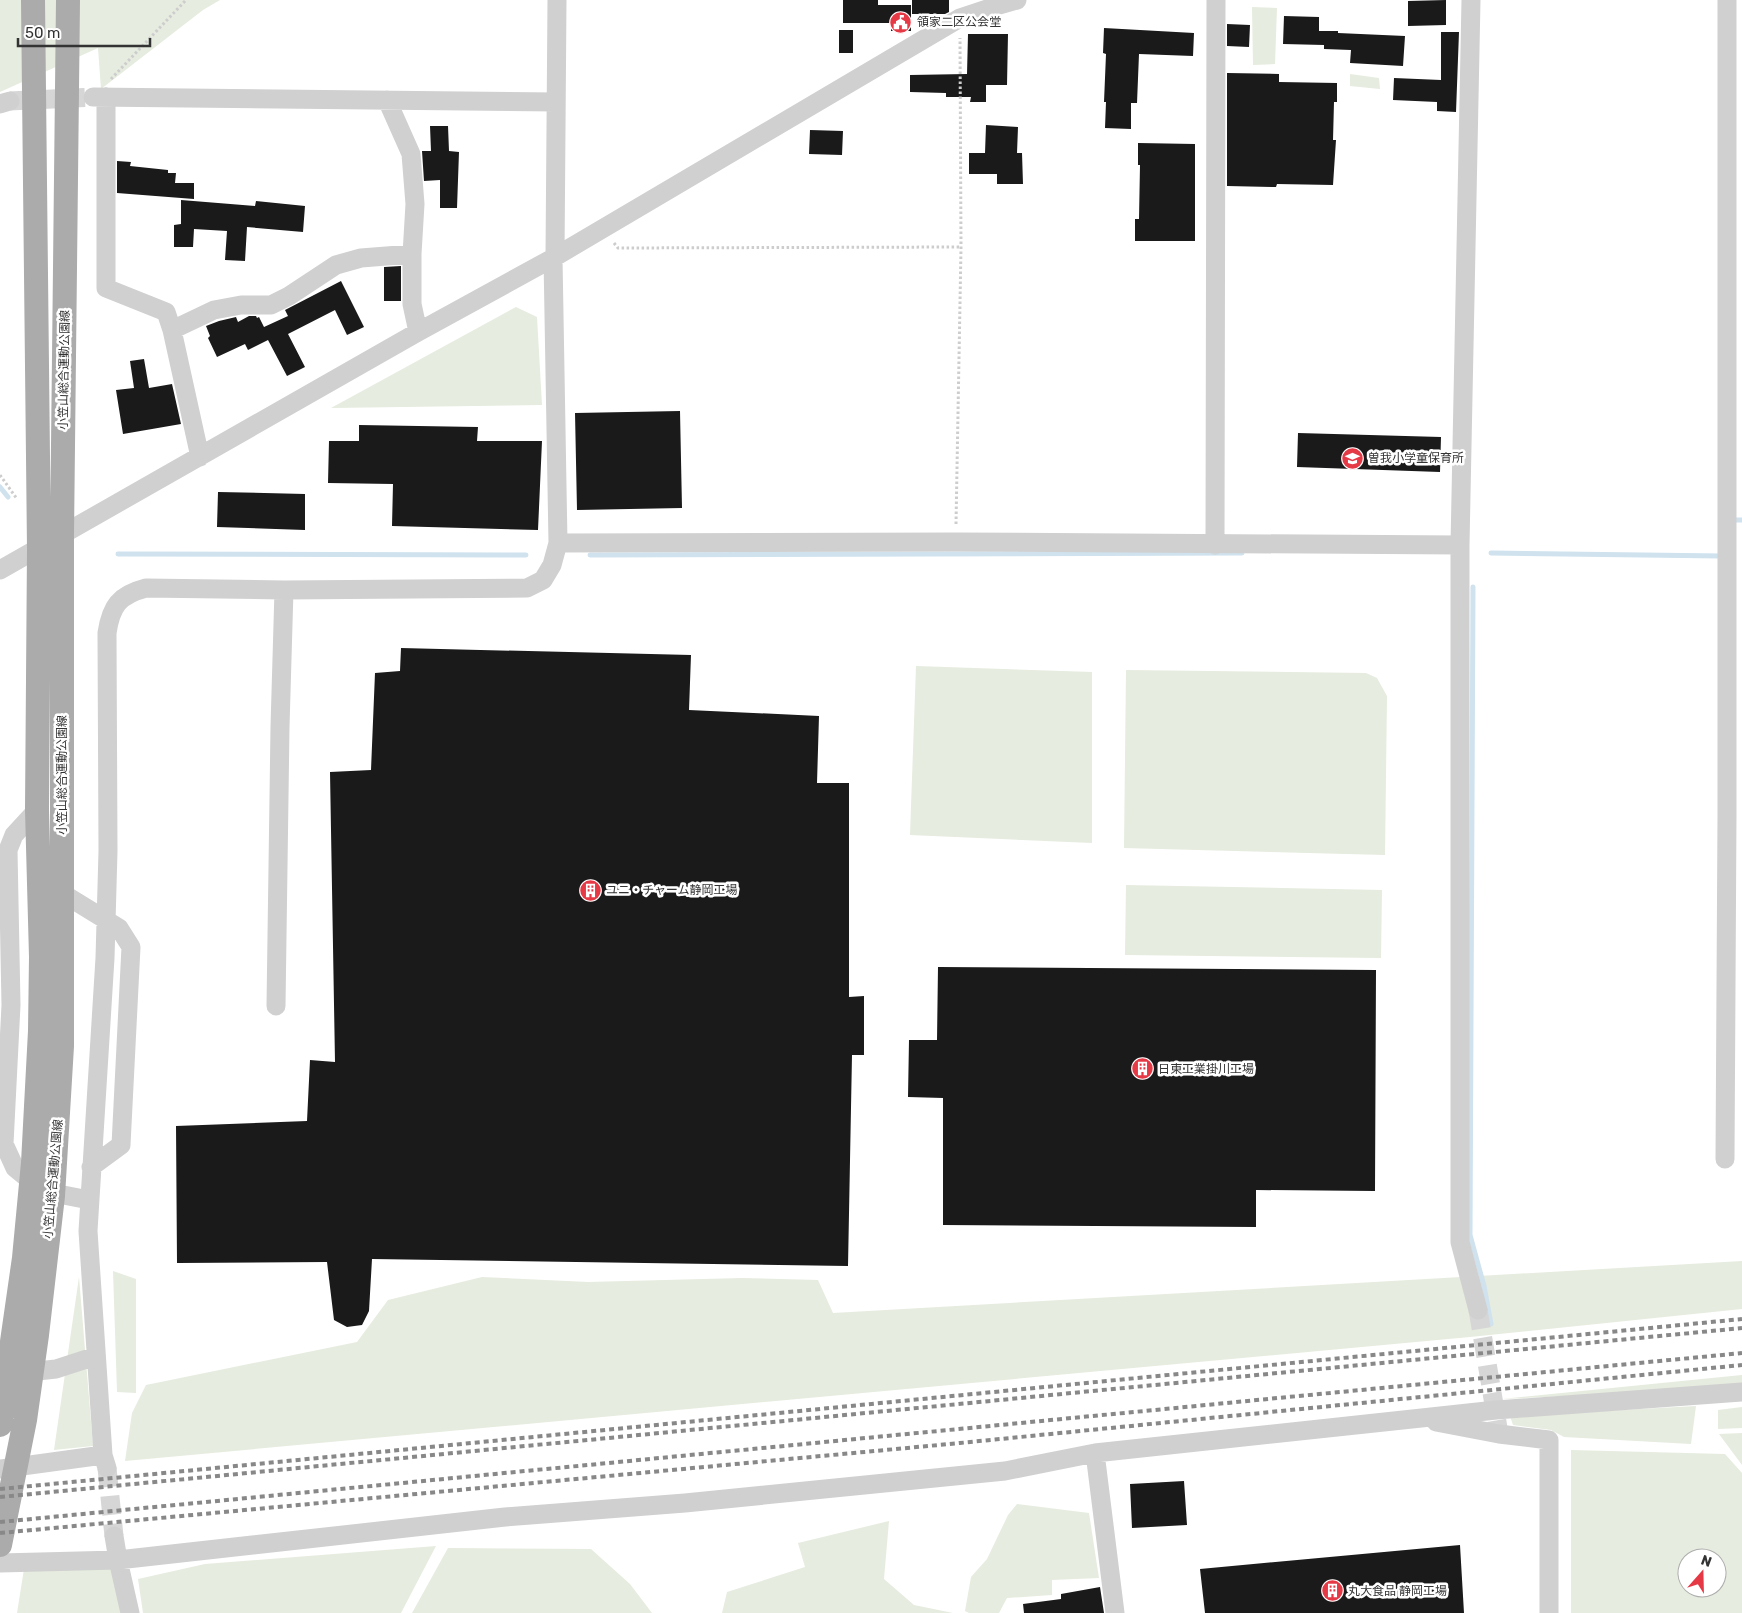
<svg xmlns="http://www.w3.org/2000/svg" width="1742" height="1613" viewBox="0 0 1742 1613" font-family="Rubik,'Noto Sans JP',sans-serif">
<rect width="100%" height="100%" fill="#fff"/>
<path fill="#e6ecdf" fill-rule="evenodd" d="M0 0H220L203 10 101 89 98 48 0 92Z
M1252 7 1277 8 1275 64 1253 65Z
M1350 74 1379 78 1380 89 1350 86Z
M516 307 537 317 542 405 331 408Z
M916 666 1092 672V843L910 835Z
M1126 670 1366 673 1377 678 1387 696 1385 855 1124 848Z
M1126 885 1382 890 1381 958 1125 955Z
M1742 1261V1309L1470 1337 125 1461 132 1413 146 1385 357 1342 388 1300 482 1277 588 1282 742 1278 818 1280 833 1313Z
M113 1271 136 1279V1393L117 1392Z
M79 1277 93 1446 54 1450Z
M1742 1375V1388L1502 1399Z
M1696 1406 1691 1444 1564 1437 1551 1430 1513 1425 1510 1416Z
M1742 1407V1428L1718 1429V1410Z
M1742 1433V1465L1719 1434Z
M1571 1450 1725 1454 1742 1473V1613H1571ZM1687 1558H1717V1588H1687Z
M1017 1504 1089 1513 1099 1578 1052 1580V1595L1007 1598 999 1613H969L965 1611 971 1577 987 1559 1008 1515Z
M889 1521 884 1579 914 1605 953 1613H722L727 1592 805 1567 798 1543Z
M436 1546 401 1613H143L138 1579 205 1564Z
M448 1548 591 1549 630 1584 652 1613H412Z
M112 1567 122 1613H17L24 1569Z"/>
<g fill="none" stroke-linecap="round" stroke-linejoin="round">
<path stroke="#cfe2ee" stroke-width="5" d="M0 487 8 497
M1733 523V520H1742
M1491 553 1722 556
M118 554 526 555
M590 555 1242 553
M1473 587 1470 1235 1484 1286 1491 1324"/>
</g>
<path fill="#1a1a1a" d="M843 0H878V5H911V31H891V23H843Z
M912 0H949V12L945 14H912Z
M1446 0V25L1408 26V1Z
M1284 16 1319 17V31H1338V33L1405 36 1403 66 1350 63 1351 50 1324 49V45L1283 44Z
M1227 24 1250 25 1249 47 1227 46Z
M1104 28 1194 33 1193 56 1139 54 1137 103H1131V129L1105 128 1106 102H1104L1106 54 1103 53Z
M839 30H853V53H839Z
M1441 32H1459L1456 112 1437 111V102L1393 100 1394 78 1441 80Z
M968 34H1008L1007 85H986V102H970L971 97H946V93L910 92V75L967 74Z
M1227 73 1279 74V82L1337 83V102H1334L1333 140H1336L1333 185 1277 184 1276 187 1227 186Z
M986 125 1018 127 1017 153H1022L1023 184H997V174H969V153H985Z
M430 126H448L449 151 459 152 457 208H440V180L424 181 422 151H431Z
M810 130 843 131 842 155 809 154Z
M1138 143 1195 144V241H1135V219H1139L1140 165H1138Z
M117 161 131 162 130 166 168 170V173H176L175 183H194V199L117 193Z
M181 200 255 206 256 201 305 206 303 232 247 227 245 261 225 260 227 231 194 229 193 247H174V225L181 224Z
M401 266V301H384V267Z
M341 281 364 327 347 335 335 310 288 334 305 367 287 376 268 340 248 350 245 344 217 357 208 338 210 336 206 326 219 321 236 317 238 322 249 316H256L257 318 259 317 264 327 288 316 285 310Z
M144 359 149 388 172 384 181 424 123 434 116 390 134 388 130 361Z
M680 411 682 508 577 510 575 413Z
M359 425 478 427 477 441H542L538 530 392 526 393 484 328 483 329 441H359Z
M1298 433 1441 437 1440 472 1297 467Z
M218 492 305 494V530L217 527Z
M401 648 691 655 689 710 819 716 817 783H849V997L864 996V1055H852L848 1266 372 1259 369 1311 362 1325 347 1327 334 1320 327 1262 177 1263 176 1126 307 1121 310 1060 335 1062 330 772 371 770 375 673 400 671Z
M938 967 1376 970 1375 1191 1256 1190V1227L943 1225V1098L908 1097 909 1040H937Z
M1184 1481 1187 1525 1132 1528 1130 1484Z
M1460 1545 1464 1613H1205L1200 1569Z
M1100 1587 1104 1613H1024L1023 1604 1061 1599V1594Z"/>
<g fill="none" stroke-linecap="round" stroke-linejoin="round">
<path stroke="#d6d6d6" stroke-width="19" stroke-dasharray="19 9" stroke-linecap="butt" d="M10 101 93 97
M1478 1310 1499 1434
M107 1468 114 1536"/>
<path stroke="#cdcdcd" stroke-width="3" stroke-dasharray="2.5 2.5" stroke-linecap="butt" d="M111 79 186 0
M614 243 618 248 961 247
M0 475 17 499
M956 524 961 247 960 38"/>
<path stroke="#d0d0d0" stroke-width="19" d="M1471 0 1460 545V1242L1478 1310
M93 97 556 102
M106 97V288L166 312 172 330 200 457
M387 100 411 154 415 204 412 254V304L418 332
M0 104 10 101
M555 256 557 0
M172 330 214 310 241 305H271L289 296 336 265 361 258 412 254
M558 543 956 542 1460 545
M1215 545 1216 0
M0 570 418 332 553 258 960 18 999 5 1017 0
M37 810 14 835 8 850 11 1005 4 1144 15 1168 43 1191 89 1200
M62 893 119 928 131 947 121 1145 91 1167
M276 1006 280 727 284 590
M1725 1159 1727 814V0
M19 1373 56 1369 96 1356
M1436 1422 1499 1434 1549 1440V1613
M1095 1453 1115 1613
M107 1468 103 1455 88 1231 105 958 108 851 107 633C111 606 119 595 146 588L284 590 527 588 543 580 552 565 558 543 553 258
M0 1469 103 1455
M114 1536 118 1560 130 1613
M0 1563 118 1560 505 1517 685 1503 1005 1471 1095 1453 1496 1410 1742 1392"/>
<path stroke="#ababab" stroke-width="24" d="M0 1425 24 1258 33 1163 40 1031 41 957 37 810 39 549 33 0
M0 1545 25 1420 37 1335 53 1196 62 1046V535L68 0"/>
<path stroke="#888" stroke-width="4" stroke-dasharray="5 4" stroke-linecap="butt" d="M0 1489 1742 1319
M0 1497 1742 1328
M0 1522 1742 1353
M0 1533 960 1443 1742 1365"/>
</g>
<defs>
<symbol id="civic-disc" viewBox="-11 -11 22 22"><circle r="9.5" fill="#e63946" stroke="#fff"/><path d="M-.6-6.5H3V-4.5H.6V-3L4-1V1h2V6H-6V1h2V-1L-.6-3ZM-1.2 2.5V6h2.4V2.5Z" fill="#fff"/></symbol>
<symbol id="school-disc" viewBox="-11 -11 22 22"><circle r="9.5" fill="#e63946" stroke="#fff"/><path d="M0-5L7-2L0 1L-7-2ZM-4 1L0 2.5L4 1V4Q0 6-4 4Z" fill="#fff"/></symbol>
<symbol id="building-disc" viewBox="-11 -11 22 22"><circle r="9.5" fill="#e63946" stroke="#fff"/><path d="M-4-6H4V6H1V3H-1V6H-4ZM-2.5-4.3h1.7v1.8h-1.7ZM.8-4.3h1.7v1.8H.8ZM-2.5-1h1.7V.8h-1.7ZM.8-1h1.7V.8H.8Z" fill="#fff"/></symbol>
</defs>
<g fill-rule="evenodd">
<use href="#civic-disc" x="888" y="10" width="25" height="25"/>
<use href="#school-disc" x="1340" y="446" width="25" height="25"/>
<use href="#building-disc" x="578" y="878" width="25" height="25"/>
<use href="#building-disc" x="1130" y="1056" width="25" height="25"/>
<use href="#building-disc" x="1320" y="1578" width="25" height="25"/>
</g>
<g text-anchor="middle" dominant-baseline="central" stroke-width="5" stroke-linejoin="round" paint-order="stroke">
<g font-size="12" fill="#333" stroke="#fff" text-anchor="start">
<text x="917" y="22">領家二区公会堂</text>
<text x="1368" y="458">曽我小学童保育所</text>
<text x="606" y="890">ユニ・チャーム静岡工場</text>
<text x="1158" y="1069">日東工業掛川工場</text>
<text x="1348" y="1591">丸大食品 静岡工場</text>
</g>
<g font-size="12" fill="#333" stroke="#fff">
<text transform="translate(64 370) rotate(-89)">小笠山総合運動公園線</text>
<text transform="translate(62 775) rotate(-90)">小笠山総合運動公園線</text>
<text transform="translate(53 1179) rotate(-85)">小笠山総合運動公園線</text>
</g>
</g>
<g transform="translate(1702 1573) rotate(20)"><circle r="24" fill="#ffffff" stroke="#adadad"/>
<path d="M0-4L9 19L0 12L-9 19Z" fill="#e63946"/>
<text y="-8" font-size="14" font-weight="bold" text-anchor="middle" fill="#333333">N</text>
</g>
<path d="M18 38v8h132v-8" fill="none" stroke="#333333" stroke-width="2.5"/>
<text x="25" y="38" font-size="15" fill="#333333" stroke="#ffffff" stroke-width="4" paint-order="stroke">50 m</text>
</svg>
